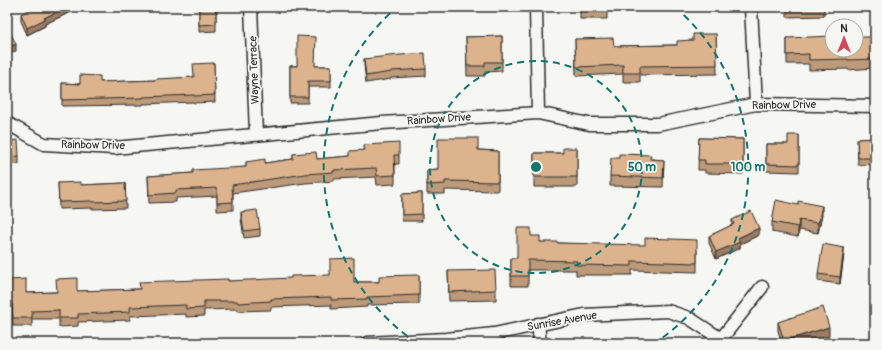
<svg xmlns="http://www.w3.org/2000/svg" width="882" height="350" viewBox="0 0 882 350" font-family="Pangolin,sans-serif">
<rect width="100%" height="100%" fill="#f6f6f2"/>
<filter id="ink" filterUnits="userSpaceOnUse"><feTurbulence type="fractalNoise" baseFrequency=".025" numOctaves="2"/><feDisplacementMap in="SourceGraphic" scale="8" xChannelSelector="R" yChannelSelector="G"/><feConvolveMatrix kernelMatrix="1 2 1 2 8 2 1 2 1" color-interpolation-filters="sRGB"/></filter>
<g filter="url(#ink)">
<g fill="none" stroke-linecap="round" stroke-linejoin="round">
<defs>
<path id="street" d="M251 7 256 134
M536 7 538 113
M751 7 756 104
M7 123 44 144 114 148 382 123 538 113 589 124H658L756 104 875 106
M538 324 540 343
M721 339 762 287
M367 343 446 339 494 334 584 315 668 311 689 318 721 339 724 343"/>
</defs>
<use href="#street" stroke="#2b2b2b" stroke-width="15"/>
<use href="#street" stroke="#f6f6f2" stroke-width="12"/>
</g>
<path fill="#bd9a79" stroke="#2b2b2b" d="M73 7V11L45 24V26L27 35 21 21V14Z
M199 7H216V31L199 32Z
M580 7H607V19H580Z
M671 7H693V8H671Z
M787 7H824V16L787 17Z
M716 34 717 74 640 75V82H623V74L576 76 575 39 614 46 677 45Z
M502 36V71L485 72V76H467L466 37Z
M875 37V65H874V68L848 70V69L809 70V64H787V38L832 50Z
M364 59 426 69V76L391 78V79L366 83 364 65Z
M214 63 215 102 194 103V102L143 104V105L62 106V83L80 84 100 82 156 80 193 77Z
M290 66H331V87H308V103H290Z
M799 135V172L766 171V144H788Z
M699 138 743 139V174L705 173V170H698Z
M875 138V164L858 165 857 139Z
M7 141 19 156V164L7 165Z
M364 145 399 155V164H395V184L377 185 376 177 334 179V181L305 183 233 193V210L217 211V196L176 198V202L149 203 148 176 193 173 246 167V162L265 163 293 159V154L317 159 350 156 364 150Z
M577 148V187H534V153H563Z
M478 150 498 151V191L445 190V194H427V170L438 169Z
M651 159 664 160 663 187 610 186V176Z
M58 183 81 185 125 183 126 208 92 209V208L59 209Z
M422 193V221H402V194Z
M798 205 822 215 818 233 799 230 798 237 772 232V222Z
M241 212 260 229V236L244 238 241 219Z
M732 220 759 235 740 244V248L716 259 709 243V236L732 225Z
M531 236 540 242 697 250V272L632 270V275H576V270H528V286H511V258H517Z
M875 241V280H874Z
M844 254 840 284 818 281V274Z
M448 271 496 290V300L449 301Z
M7 273 9 280 26 293 139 289 228 281 354 282H379L419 275V304L367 305V307L331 309V305L271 307V310L238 311 237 309 204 310V316L186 317V314L130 316V320L78 322V326L59 327V319H32V326H13L12 313H7Z
M778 322 829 336 808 343H782L778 331Z"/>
<path fill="#9a7d63" stroke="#2b2b2b" d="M67 7H73V11L45 24V26L27 35V28L44 18Z
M16 44V51L7 55V48Z
M822 206V215L818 233V223Z
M799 220V230L798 237V227Z
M759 228V235L740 244V248L716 259V252L738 238Z
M844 248V254L840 284V277Z
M829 327V336L808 343H784V341Z"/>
<path fill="#dcb38d" stroke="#2b2b2b" d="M35 7H67L44 18 45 19 27 28 21 14Z
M199 7H216V24L199 25Z
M580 7H607V10H580Z
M7 26 16 44 7 48Z
M693 34H716L717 65 640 66V73H623V65L576 67 575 39 613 38 614 46 677 45V41L693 40Z
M297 36 316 37 315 66H331V81H308V97H290V66H297Z
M502 36V62H485V66H467L466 37Z
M832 36V50H856V37H875V55H874V59L848 60V59L809 60V54L787 55V38Z
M425 53 426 69 391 71V72L366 76 364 59 389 56Z
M214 63 215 95 194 96V95L143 97V98L62 100V83L80 84V75L100 76V82L156 80V79L194 77 193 64Z
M788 135H799V165L766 164V144H788Z
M438 138H478V150L498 151V182L445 181V184L427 185V170L438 169Z
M699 138 743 139V164H705V160H698Z
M875 138V158H858L857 139Z
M18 140 19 156 7 157V141Z
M399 143V155H394L395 175 377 176 376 168 334 170V172L305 174 232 185 233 202 217 203V188L176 190V193L149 195 148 176 193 173V170L246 167V162L265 159V163L293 159V154L316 152 317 159 350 156V151L365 150 364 145Z
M563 148H577V177H534V153H563Z
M619 154 651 155 650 159 664 160 663 178 610 176 611 158H619Z
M81 182V185L125 183 126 201 92 202V201L59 202 58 183Z
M422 193V214L402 215V194Z
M776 200 798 205V201L822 206 818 223 799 220 798 227 772 222Z
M257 210 260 229 244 231 241 212Z
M751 211 759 228 738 238 740 242 716 252 709 236 734 224 732 220Z
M517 228H531V236H540V242H558V243L645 245V238L697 240V263L632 261V266L576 265 577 261 528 260V276H511V258H517Z
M875 241V271H874Z
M823 244 844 248 840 277 818 274Z
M354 258V282H379V276L419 275V295L367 297V299L331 300V297L271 299V301L238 303 237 301H204V308L186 309V305L130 307V312L78 314V318H59V310L32 311V318H13L12 304H7V273H9V280L26 279V293L57 292 56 279 77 278V291L140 289 139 282 228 279V281L291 278V276L330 275V259Z
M495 270 496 290 449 292 448 271Z
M823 307 829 327 784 341 778 322Z
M875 325V343H872V333H875Z
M613 342V343H572Z"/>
</g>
<g fill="none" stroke="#0f766e" stroke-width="2" stroke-dasharray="7 5">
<circle cx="536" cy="167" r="106"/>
<path d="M417 343A212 212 0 0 1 397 7M675 7A212 212 0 0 1 655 343"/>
</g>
<g text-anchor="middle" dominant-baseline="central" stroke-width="3.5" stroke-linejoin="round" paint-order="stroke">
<g font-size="11" fill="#2b2b2b" stroke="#f6f6f2">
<text transform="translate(254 70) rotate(-92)">Wayne Terrace</text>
<text transform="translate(784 105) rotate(-1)">Rainbow Drive</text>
<text transform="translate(439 119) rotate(-4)">Rainbow Drive</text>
<text transform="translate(93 145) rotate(1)">Rainbow Drive</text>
<text transform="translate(562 321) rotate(-10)">Sunrise Avenue</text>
</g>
</g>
<circle cx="536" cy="167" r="6" fill="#0f766e" stroke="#f6f6f2" stroke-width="2"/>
<g font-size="12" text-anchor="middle" font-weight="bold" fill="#0f766e" stroke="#f6f6f2" stroke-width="3.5" stroke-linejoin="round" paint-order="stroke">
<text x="642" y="171">50 m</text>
<text x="748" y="171">100 m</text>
</g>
<rect width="882" height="350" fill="none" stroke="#f6f6f2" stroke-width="24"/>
<rect x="12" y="12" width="858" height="326" fill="none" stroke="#2b2b2b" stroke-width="1.5" filter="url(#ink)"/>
<g transform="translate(844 38)"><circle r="19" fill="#f6f6f2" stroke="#a5a5a2"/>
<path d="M0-3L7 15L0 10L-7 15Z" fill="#d1495b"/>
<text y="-6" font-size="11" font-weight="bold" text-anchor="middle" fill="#2b2b2b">N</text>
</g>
</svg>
